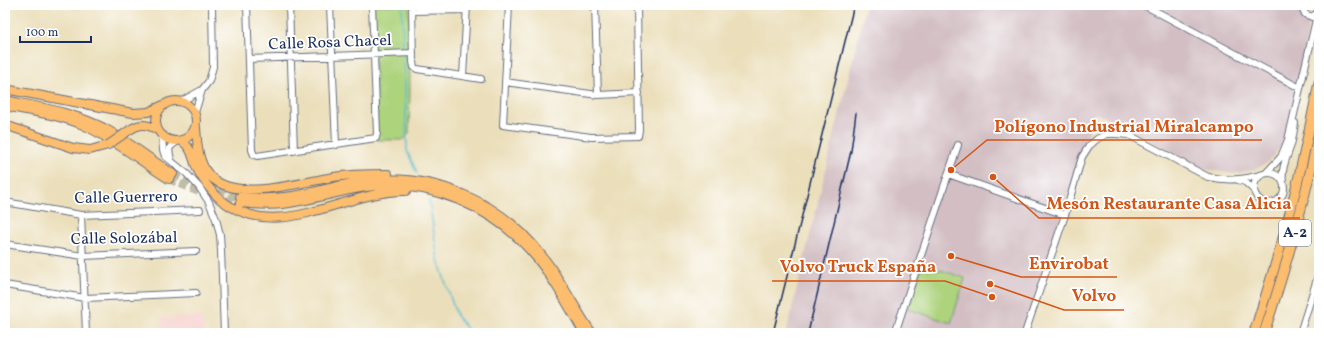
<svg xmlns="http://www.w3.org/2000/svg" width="1324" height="338" viewBox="0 0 1324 338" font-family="Vollkorn,serif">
<rect width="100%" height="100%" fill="#fff"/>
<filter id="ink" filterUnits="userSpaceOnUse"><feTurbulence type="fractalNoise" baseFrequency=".025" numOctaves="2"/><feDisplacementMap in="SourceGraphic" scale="8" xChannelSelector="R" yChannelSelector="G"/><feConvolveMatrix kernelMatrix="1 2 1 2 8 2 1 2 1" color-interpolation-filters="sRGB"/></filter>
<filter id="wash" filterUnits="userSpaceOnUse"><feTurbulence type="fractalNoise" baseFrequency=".012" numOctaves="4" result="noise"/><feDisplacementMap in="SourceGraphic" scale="16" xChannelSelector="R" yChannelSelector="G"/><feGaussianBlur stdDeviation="0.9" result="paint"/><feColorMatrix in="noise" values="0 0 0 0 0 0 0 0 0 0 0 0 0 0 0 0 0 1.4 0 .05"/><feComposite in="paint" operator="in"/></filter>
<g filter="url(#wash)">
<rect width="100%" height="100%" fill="#ebdfbb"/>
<path fill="#f7d0cc" d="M203 316 204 333H161V318Z"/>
<path fill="#d2bec3" d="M866 5H1300L1309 25 1300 72 1283 144 1267 163 1254 170 1233 174 1204 169 1111 120 1095 113 1023 333H786Z"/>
<path fill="#add37d" stroke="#64816e" d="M373 5H409L410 88 409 134 403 140H377Z
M923 264 965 278 951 323 908 309Z"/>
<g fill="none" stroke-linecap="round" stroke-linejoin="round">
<path stroke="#54bbd1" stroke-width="1.5" d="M402 5 403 49
M404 56 407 151 417 173
M429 200 438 260 457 317 471 333"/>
</g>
</g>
<g filter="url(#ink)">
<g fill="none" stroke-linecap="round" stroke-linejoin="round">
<path stroke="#c1bca8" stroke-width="8" stroke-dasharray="8 4" stroke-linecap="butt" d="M173 174C195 184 216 193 240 197
M169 179C193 190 214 199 240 203"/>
<defs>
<path id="minor" d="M247 5 252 150 254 155 257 156 376 138 377 133 372 5
M289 5 294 151
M330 5 336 145
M412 5 413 62 414 67 417 69 481 79
M509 5 503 125 591 137 638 136 639 130 637 5
M595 5 598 95
M1144 5 1300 88
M1295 5 1303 9
M1304 5 1303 9 1305 14 1312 17 1317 13 1318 8 1316 5
M412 11 466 10
M249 59 413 53
M463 76 467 5
M505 82 598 95 639 93
M182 101 202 90
M195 112 202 90 209 81 213 67 212 5
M162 135 163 150 165 156 187 174 199 187 209 202 216 219 220 235 221 250 224 333
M171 160 169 150 171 146 178 141
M1254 188a15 15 0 1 1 30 0a15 15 0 1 1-30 0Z
M1266 173 1281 157 1288 140 1316 20V14
M948 174 1065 215
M1238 180 1245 182 1254 190
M1283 182C1281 168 1287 157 1291 145 1293 137 1294 130 1295 123
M5 202 81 215 200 210
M81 215 86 333
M5 244 83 256 196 251
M5 285 85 298 196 293
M5 332 10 333
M895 333 958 145
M1025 333 1065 215 1082 157 1089 146 1097 139 1107 134H1116L1129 135 1208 177C1229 181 1243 180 1263 174
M1300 333 1319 273"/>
<path id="major" d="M5 89 133 113 148 112 163 105
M5 100C39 107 74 112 106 129 129 142 150 159 173 174
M156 121a20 20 0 1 1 40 0a20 20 0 1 1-40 0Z
M5 106C31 111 59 115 83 125 114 139 140 161 169 179
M5 125 73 148 90 150 108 145
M196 127C197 143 198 163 210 176 236 203 301 182 334 177 352 174 370 174 388 174
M124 134C137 124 143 122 158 130
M181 140C194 151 191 155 197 169 203 181 211 191 221 200 279 245 343 190 406 191
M240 197C262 199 282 199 304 194 324 190 345 183 366 181 434 172 502 202 543 257 562 281 575 309 592 333
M240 203C254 204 268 206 282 204 311 201 338 191 366 187 429 179 494 207 535 256 554 279 569 307 584 333"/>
<path id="highway" d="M1254 333C1266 294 1279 255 1289 216 1301 172 1310 127 1319 82
M1264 333C1286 267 1305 200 1319 132"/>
</defs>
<use href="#minor" stroke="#646d7f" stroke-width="8"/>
<use href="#major" stroke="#646d7f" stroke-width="10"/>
<use href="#highway" stroke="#646d7f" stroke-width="11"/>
<use href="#minor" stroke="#fff" stroke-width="6"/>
<use href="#major" stroke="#fcbd6e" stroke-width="8"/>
<use href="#highway" stroke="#fcbd6e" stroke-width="9"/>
<path stroke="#1b2f5e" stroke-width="1.5" d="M773 333 854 5
M808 333 851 151 856 113"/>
<defs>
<path id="major-bridge" d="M108 145 124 134"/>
</defs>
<use href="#major-bridge" stroke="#646d7f" stroke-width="10" stroke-linecap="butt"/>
<use href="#major-bridge" stroke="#fcbd6e" stroke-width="8"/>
</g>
</g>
<g text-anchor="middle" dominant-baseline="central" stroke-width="3.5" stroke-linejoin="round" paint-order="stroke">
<rect fill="#fff" stroke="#5f6d8e" stroke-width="1" x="1279" y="220" width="32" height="26" rx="3"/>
<g font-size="15" font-weight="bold" fill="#1b2f5e">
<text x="1295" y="233">A-2</text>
</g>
<g font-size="16" fill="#1b2f5e" stroke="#fff">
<text transform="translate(330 43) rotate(-2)">Calle Rosa Chacel</text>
<text transform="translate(126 198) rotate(-1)">Calle Guerrero</text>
<text transform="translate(124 239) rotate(-1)">Calle Solozábal</text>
</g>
</g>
<path fill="none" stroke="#d45514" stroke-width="1.5" d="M951 170L987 140H1262M993 177L1039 218H1300M951 256L1021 277H1117M992 297L945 281H772M990 284L1064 310H1124"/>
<g fill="#d45514" stroke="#fff" stroke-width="1.5">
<circle cx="951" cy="170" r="4"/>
<circle cx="993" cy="177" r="4"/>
<circle cx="951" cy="256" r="4"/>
<circle cx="992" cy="297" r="4"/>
<circle cx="990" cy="284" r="4"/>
</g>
<g font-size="17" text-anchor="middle" font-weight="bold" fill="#d45514" stroke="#fff" stroke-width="3.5" stroke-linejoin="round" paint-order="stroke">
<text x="1124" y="132">Polígono Industrial Miralcampo</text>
<text x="1169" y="209">Mesón Restaurante Casa Alicia</text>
<text x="1069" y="269">Envirobat</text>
<text x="858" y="272">Volvo Truck España</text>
<text x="1094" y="301">Volvo</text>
</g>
<rect width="1324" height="338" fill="none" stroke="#fff" stroke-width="20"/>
<path d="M20 36v6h71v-6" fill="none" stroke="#1b2f5e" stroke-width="2"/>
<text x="26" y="36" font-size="12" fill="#1b2f5e" stroke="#ffffff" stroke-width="3" paint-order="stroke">100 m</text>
</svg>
